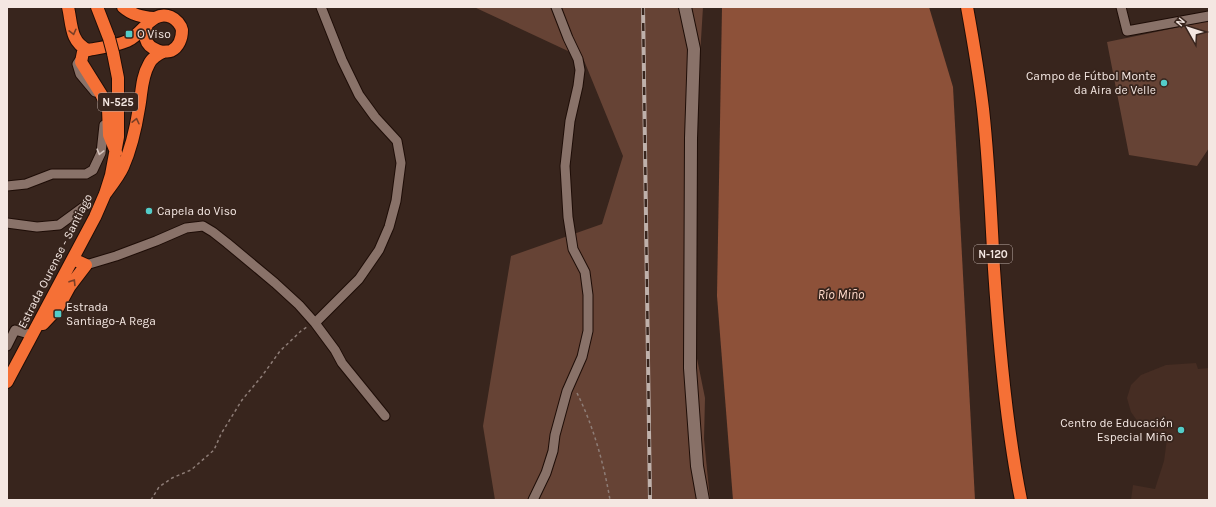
<svg xmlns="http://www.w3.org/2000/svg" width="1216" height="507" viewBox="0 0 1216 507" font-family="Karla,sans-serif">
<rect width="100%" height="100%" fill="#38251d"/>
<path fill="#462d23" d="M1196 363 1198 369 1209 368V500H1131L1133 485 1155 489 1164 461 1167 439 1138 422 1131 412 1127 398 1131 385 1141 375 1166 365Z"/>
<path fill="#664335" d="M474 7H703L685 299 705 398 704 439 710 500H495L483 426 511 256 602 224 623 156 583 58Z
M1209 21V148L1197 166 1129 155 1107 42Z"/>
<path fill="#8d5139" d="M722 7H929L953 87 975 500H733L717 296Z"/>
<g fill="none" stroke-linecap="round" stroke-linejoin="round">
<defs>
<path id="street" d="M1121 7 1127 31 1209 16
M79 61 77 64 80 74 95 92
M7 186 26 184 52 174H86L93 170 101 153 104 125
M7 223 37 227 59 225 85 206
M86 265 116 256 156 241 186 228 203 226 213 232 227 243 275 283 299 305 315 323 335 350 342 363 385 416
M315 323 359 279 379 250 389 227 396 201 401 163 397 141 375 117 359 95 342 60 321 7
M7 346 15 330 32 335
M533 500 546 473 553 451 555 435 567 391 582 357 588 331V295L585 272 573 249 568 217 565 166 570 121 578 86 580 70 578 59 568 38 556 7"/>
<path id="secondary" d="M685 7 694 49 691 138 690 368 697 466 703 500"/>
<path id="highway" d="M68 7C72 24 70 42 88 50
M97 7 109 38
M123 7C132 15 142 17 154 18
M967 7C973 40 979 75 983 109 989 162 991 215 994 269 999 344 1006 426 1021 500
M147 24C142 40 147 48 163 52
M105 194C111 186 119 176 123 167 131 149 136 127 139 108 142 93 141 78 149 64 151 59 158 54 163 52 165 51 169 52 171 51 179 47 182 38 182 30 181 25 176 19 171 17 153 9 143 33 129 40 121 45 98 48 88 50L83 52 81 62 101 94 108 108 109 135 116 152
M43 324 58 308 70 286 86 265 73 259
M7 382 95 217 105 194 111 175 118 137V78L113 53"/>
</defs>
<use href="#street" stroke="#1e0d07" stroke-width="11"/>
<use href="#secondary" stroke="#1e0d07" stroke-width="14"/>
<use href="#highway" stroke="#1e0d07" stroke-width="14"/>
<path stroke="#8e7d77" stroke-width="1.5" stroke-dasharray="3 3" stroke-linecap="butt" d="M577 393C593 425 604 464 610 500
M151 500 159 487 172 478 191 470 214 450 221 434 242 400 262 376 280 351 301 331 307 327"/>
<use href="#street" stroke="#897269" stroke-width="9"/>
<use href="#secondary" stroke="#897269" stroke-width="12"/>
<use href="#highway" stroke="#f57036" stroke-width="12"/>
<defs>
<path id="rail" d="M643 7 650 500"/>
</defs>
<use href="#rail" stroke="#bfb1ab" stroke-width="4"/>
<use href="#rail" stroke="#38251d" stroke-width="2.5" stroke-dasharray="8" stroke-linecap="butt"/>
<defs>
<path id="highway-bridge" d="M109 38 113 53"/>
</defs>
<use href="#highway-bridge" stroke="#1e0d07" stroke-width="14" stroke-linecap="butt"/>
<use href="#highway-bridge" stroke="#f57036" stroke-width="12"/>
</g>
<defs><path id="oneway-chevron" d="M-2-3.5L2.5 0L-2 3.5" fill="none" stroke-width="1.6" stroke-linecap="round" stroke-linejoin="round"/></defs>
<g stroke="#7a3f26">
<use href="#oneway-chevron" transform="translate(73 32) rotate(76)"/>
<use href="#oneway-chevron" transform="translate(136 121) rotate(-77)"/>
<use href="#oneway-chevron" transform="translate(73 282) rotate(-58)"/>
</g>
<use stroke="#d4c4be" href="#oneway-chevron" transform="translate(100 152) rotate(105)"/>
<g fill="#53cdc9" stroke="#38251d" stroke-width="1.5">
<rect x="125" y="30" width="8" height="8" rx="2"/>
<circle cx="1164" cy="83" r="4"/>
<circle cx="149" cy="211" r="4"/>
<rect x="54" y="310" width="8" height="8" rx="2"/>
<circle cx="1181" cy="430" r="4"/>
</g>
<g text-anchor="middle" dominant-baseline="central" stroke-width="3.5" stroke-linejoin="round" paint-order="stroke">
<g fill="#38251d" stroke="#bcada7" stroke-width="1">
<rect x="98" y="93" width="40" height="18" rx="3"/>
<rect x="974" y="245" width="38" height="18" rx="3"/>
</g>
<g font-size="11" font-weight="bold" fill="#f4e7e2">
<text x="118" y="102">N-525</text>
<text x="993" y="254">N-120</text>
</g>
<g font-size="12" fill="#f4e7e2" stroke="#38251d" text-anchor="start">
<text x="137" y="34">O Viso</text>
<text x="1156" y="76" text-anchor="end">Campo de Fútbol Monte<tspan x="1156" dy="14">da Aira de Velle</tspan></text>
<text x="157" y="211">Capela do Viso</text>
<text x="66" y="307">Estrada<tspan x="66" dy="14">Santiago-A Rega</tspan></text>
<text x="1173" y="423" text-anchor="end">Centro de Educación<tspan x="1173" dy="14">Especial Miño</tspan></text>
</g>
<g font-size="12" fill="#f4e7e2" stroke="#38251d">
<text transform="translate(55 261) rotate(-63)">Estrada Ourense - Santiago</text>
</g>
<g font-size="13" font-style="italic" fill="#fdd7c8" stroke="#38251d">
<text x="841" y="294">Río Miño</text>
</g>
</g>
<rect width="1216" height="507" fill="none" stroke="#f4e7e2" stroke-width="16"/>
<g transform="translate(1188 28) rotate(309)" stroke="#38251d" stroke-width="3" paint-order="stroke">
<path d="M0-3L7 15L0 10L-7 15Z" fill="#f4e7e2"/>
<text y="-6" font-size="11" font-weight="bold" text-anchor="middle" fill="#f4e7e2">N</text>
</g>
</svg>
